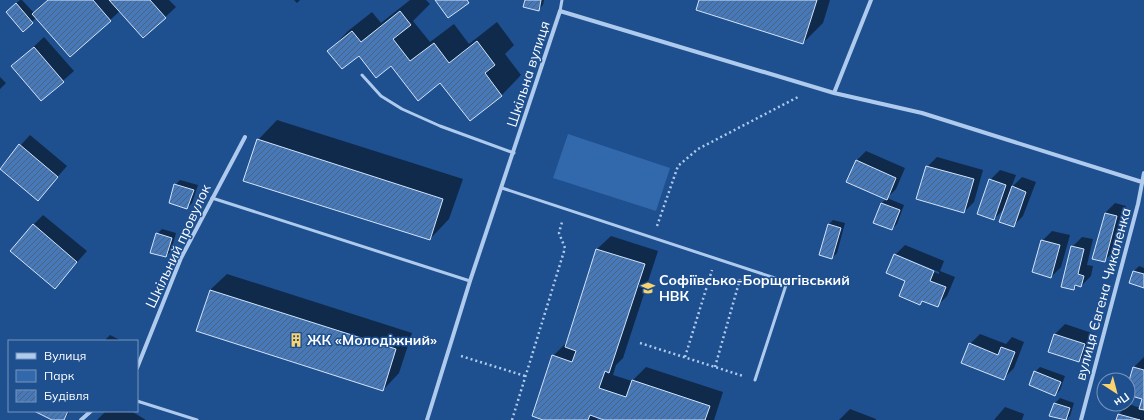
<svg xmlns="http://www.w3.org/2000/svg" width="1144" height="420" viewBox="0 0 1144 420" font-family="Mulish,sans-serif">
<defs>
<pattern id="building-hatch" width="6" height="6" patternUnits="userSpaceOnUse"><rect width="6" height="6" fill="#4778b7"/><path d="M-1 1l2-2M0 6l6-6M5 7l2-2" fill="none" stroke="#4a6282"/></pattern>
</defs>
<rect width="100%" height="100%" fill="#1e4f8f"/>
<path fill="#3269ad" d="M568 134 670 168 656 211 553 178Z"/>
<path fill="#0007" fill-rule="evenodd" d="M20 0H22L34 13 48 0H169L176 7 144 37 120 11 110 20 37 17 23 30 12 7Z
M294 0H300L297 3Z
M410 0H426L430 4 413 21 430 42 454 24 469 44 497 22 514 45 505 54 521 75 502 95 470 119 441 82 359 55 329 51 348 31 372 12 381 23Z
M526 0H544L543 5 538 10Z
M700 0H830L823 23 803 43Z
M44 37 74 71 41 100 13 66Z
M0 77 6 83 0 89Z
M277 120 463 179 449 219 430 239 258 140Z
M30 135 67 166 38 199 0 168Z
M866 151 905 168 896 189 887 198 904 205 897 224 892 229 882 203 886 199 856 161Z
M937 157 983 170 974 202 964 212 927 167Z
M1000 170 1016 175 1011 188 1022 177 1036 182 1023 216 1013 226 1005 208 994 219 990 180Z
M180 180 198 185 192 203 187 208 175 185Z
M1115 203 1126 206 1114 251 1104 261 1105 213Z
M43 215 87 251 55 287 33 225Z
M833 220 845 223 837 253 832 258 828 225Z
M162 229 176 233 171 251 166 256 157 234Z
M1052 231 1070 235 1061 267 1051 277 1042 241Z
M611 236 658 251 623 358 616 365 613 375 632 381 646 367 723 392 714 420H607L598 417 597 420H547L553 356 567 342 597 249Z
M1082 237 1093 239 1087 265 1093 266 1091 276 1081 286 1078 285 1074 289 1072 247Z
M905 245 944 261 940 271 955 277 947 296 937 306 923 300 920 303 906 281 895 255ZM898 255 939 272V274L898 257Z
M1139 266 1144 268V287L1130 283 1134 271Z
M227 274 412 333 399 373 383 390 210 290Z
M1065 324 1095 334 1089 351 1079 361 1049 351 1055 334Z
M980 334 1006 344 1012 337 1024 342 1014 368 1004 378 970 344Z
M110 335 122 341H104Z
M1144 357V420H1117L1119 414 1129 404 1140 408 1143 399 1128 394V388L1134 367Z
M1040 367 1065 376 1060 390 1055 395 1035 372Z
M1060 398 1074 403 1070 416 1066 420 1050 416 1055 403Z
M1005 407 1024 414 1022 420H994Z
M850 409 876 419V420H839Z
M37 411H70L64 420H54Z
M106 411H131L146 420H97Z"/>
<path fill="url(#building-hatch)" stroke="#d3e4f9" d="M48 0H93L111 21 70 57 32 14Z
M109 0H150L166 18 143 38Z
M435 0H467L469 3 448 18Z
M525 0H541L539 11 523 7Z
M699 0H817L803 44 696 10Z
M16 3 33 23 23 32 6 12Z
M400 11 411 25 393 39 410 61 434 43 449 63 477 41 495 65 485 73 502 96 470 121 440 83 418 101 391 66 376 78 359 56 342 69 327 51 352 31 361 42Z
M34 47 64 82 41 101 11 66Z
M257 139 443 199 430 240 243 181Z
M19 144 58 177 38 201 0 169Z
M856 160 896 178 887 200 846 182Z
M926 166 974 179 964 213 916 199Z
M989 179 1006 185 994 220 977 214Z
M174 184 194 190 187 209 169 203Z
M1012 186 1026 192 1014 227 999 222Z
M881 203 900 210 892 230 873 223Z
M1105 213 1117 216 1105 262 1092 259Z
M33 224 77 262 55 289 10 251Z
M828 224 841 228 832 259 819 255Z
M156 233 172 238 166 257 150 253Z
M1041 240 1060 245 1051 278 1032 272Z
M1071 246 1084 249 1078 274 1084 276 1081 287 1075 285 1074 290 1061 287Z
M596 249 645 264 609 373 605 371 599 388 626 397 632 380 710 406 705 420H604L590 415 588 420H543L532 416 552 355 572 362 576 351 565 347Z
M894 254 934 271 930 281 946 287 938 307 922 301 920 305 899 296 905 281 886 273Z
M1133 271 1144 274V288L1129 283Z
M210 290 396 349 383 391 196 331Z
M1054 334 1085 344 1079 362 1048 352Z
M969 343 998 355 1001 347 1015 352 1004 380 961 363Z
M1133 367 1144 370V410L1139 409 1142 399 1128 395V384Z
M1034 371 1061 382 1055 396 1029 385Z
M1054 403 1070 408 1066 420 1049 416Z
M34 411H68L64 420H52Z
M1118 414 1140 420H1116Z"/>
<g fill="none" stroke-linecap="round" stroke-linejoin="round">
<path stroke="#aecaed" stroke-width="2.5" stroke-dasharray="2 3" stroke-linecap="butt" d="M657 226 678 166 698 149 798 97
M640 343 743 376
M461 356 525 376
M685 357 712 270
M715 367 740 279
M512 420 565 248 559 233 562 222"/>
<path stroke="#aecaed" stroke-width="3" d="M560 11 562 0
M362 75 381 96 402 109 440 126 514 153
M502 188 787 282 755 380
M212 198 470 281
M137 401 197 420"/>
<path stroke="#aecaed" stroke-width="4" d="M834 93 871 0
M137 368 181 258 245 137
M81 420 91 411
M427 420 470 281 560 11 834 93 922 113 1142 182
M1081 420 1138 204 1144 173"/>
</g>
<defs>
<symbol id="school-bare" viewBox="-9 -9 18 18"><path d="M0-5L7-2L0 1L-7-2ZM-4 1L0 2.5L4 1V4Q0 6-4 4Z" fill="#fbd36d" stroke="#1e4f8f" stroke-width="2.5" paint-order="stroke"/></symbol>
<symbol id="building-bare" viewBox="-9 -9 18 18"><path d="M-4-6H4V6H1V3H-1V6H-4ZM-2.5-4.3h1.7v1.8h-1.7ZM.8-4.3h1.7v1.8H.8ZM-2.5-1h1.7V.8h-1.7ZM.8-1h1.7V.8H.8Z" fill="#fbd36d" stroke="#1e4f8f" stroke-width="2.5" paint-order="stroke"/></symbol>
</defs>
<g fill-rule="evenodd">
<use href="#school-bare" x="638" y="278" width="20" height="20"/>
<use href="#building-bare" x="286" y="330" width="20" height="20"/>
</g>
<g text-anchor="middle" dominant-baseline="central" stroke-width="3" stroke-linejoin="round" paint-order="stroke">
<g font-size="14" fill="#fff" stroke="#1e4f8f">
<text transform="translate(528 74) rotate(-72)">Шкільна вулиця</text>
<text transform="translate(178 246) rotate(-65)">Шкільний провулок</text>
<text transform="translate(1103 294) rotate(-75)">вулиця Євгена Чикаленка</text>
</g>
<g font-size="14" font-weight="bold" fill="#fff" stroke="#1e4f8f" text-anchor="start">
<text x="659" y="280">Софіївсько-Борщагівський<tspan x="659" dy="16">НВК</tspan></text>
<text x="307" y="340">ЖК «Молодіжний»</text>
</g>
</g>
<rect x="8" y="340" width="130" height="72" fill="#1e4f8f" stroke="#7895bc"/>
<rect x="16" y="353" width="20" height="6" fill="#aecaed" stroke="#7895bc"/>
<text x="44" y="360" font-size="12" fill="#ffffff">Вулиця</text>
<rect x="16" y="370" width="20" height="12" fill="#3269ad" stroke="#7895bc"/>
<text x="44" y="380" font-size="12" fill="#ffffff">Парк</text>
<rect x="16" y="390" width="20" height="12" fill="url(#building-hatch)" stroke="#7895bc"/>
<text x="44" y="400" font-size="12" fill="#ffffff">Будівля</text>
<g transform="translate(1116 392) rotate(144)"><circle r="19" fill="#1e4f8f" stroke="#7895bc"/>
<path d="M0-3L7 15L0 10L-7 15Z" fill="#fbd36d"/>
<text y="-6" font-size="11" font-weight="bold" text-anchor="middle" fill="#ffffff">Пн</text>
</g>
</svg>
